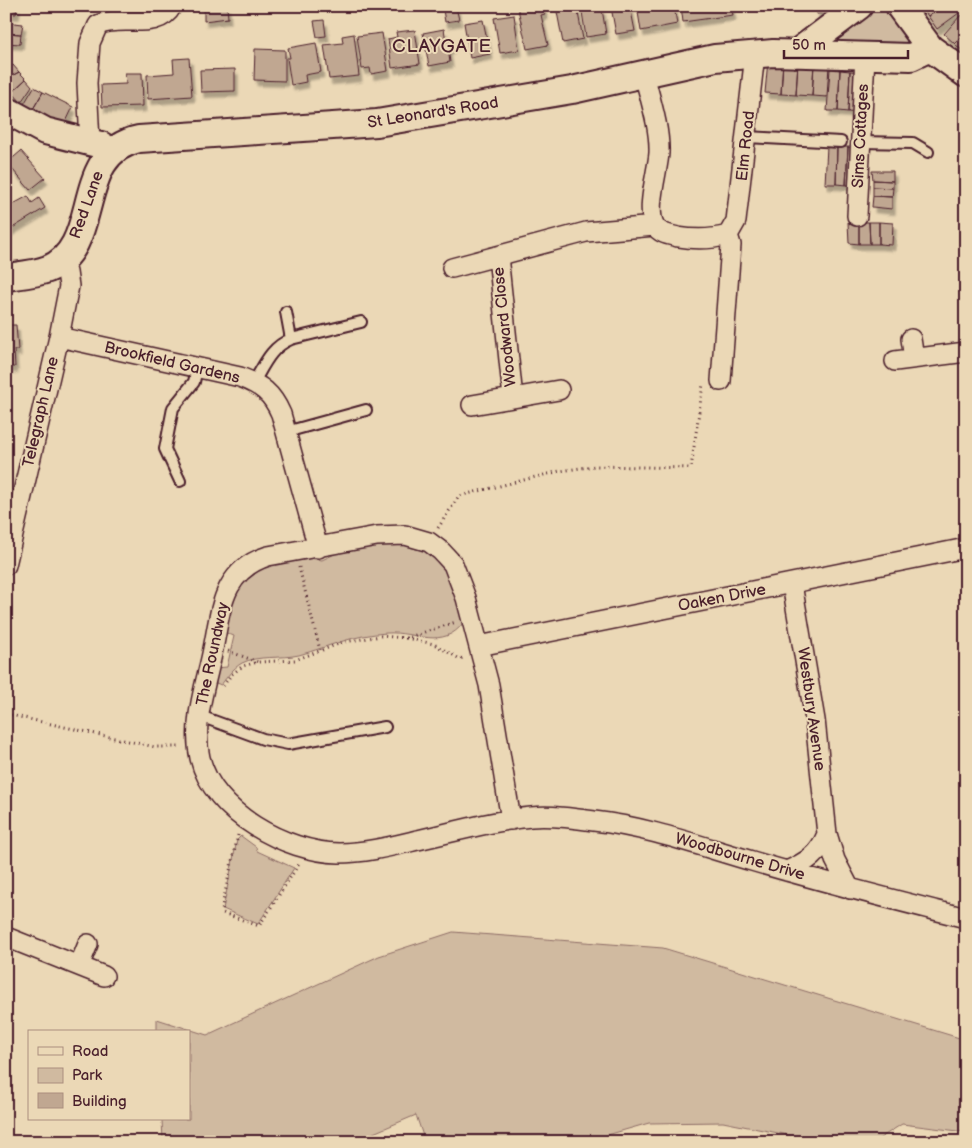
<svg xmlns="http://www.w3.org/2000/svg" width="972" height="1148" viewBox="0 0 972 1148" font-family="'Balsamiq Sans',sans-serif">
<defs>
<filter id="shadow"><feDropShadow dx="3" dy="5.5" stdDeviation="1" flood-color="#0004"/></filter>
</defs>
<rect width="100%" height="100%" fill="#ebd8b6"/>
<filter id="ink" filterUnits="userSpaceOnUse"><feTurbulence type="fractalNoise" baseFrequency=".02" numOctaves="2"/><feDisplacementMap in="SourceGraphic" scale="10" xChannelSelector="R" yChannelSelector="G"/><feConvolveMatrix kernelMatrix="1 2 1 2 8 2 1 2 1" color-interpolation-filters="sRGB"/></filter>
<g filter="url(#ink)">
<path fill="#d0baa0" stroke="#8d6c66" d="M878 6 886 8 905 35 907 40 905 45 830 47 828 39 869 9Z
M391 541C446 546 451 576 464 622 443 651 415 631 387 633 352 635 331 646 299 655 281 659 258 655 242 663 233 668 227 677 221 685L216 683 213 677 216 668 227 667 234 636 224 632 232 595 250 570 303 557 322 560 339 552Z
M241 836 256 847 257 851 294 868 258 924 223 909 237 840Z
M453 932 663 948 966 1040V1132L902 1124 874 1142H823L723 1122 649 1123 583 1142H425L416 1115 352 1142H163L162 1119H189V1032H157V1019L207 1035 379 956Z"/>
<path fill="#c0a791" stroke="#4a1f2b" filter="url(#shadow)" d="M6 6H17L16 14 6 13Z
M204 6H227L228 18 204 21Z
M530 6H543L545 14 541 15 548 45 527 49 518 9Z
M630 6 635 31 616 34 611 7Z
M637 6H674L677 24 641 31Z
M681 6H731L733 15 683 22Z
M815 6H835L836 10 817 14Z
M920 6H941L928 16Z
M941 6H953L959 13 937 29 928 16Z
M456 7 459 20 445 22 443 10Z
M577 8 583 39 563 43 557 12Z
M602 9 606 34 586 37 582 12Z
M514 15 519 50 500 53 494 18Z
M961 15 966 20V32L955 44 944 34Z
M324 20 326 36 317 37 314 21Z
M483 20 490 54 470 58 464 23Z
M6 22 23 24 21 34 6 33Z
M444 29 446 41H449L451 49H448L450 62 429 66 423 33Z
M415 30 420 64 392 68 388 39 397 37 396 32Z
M966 32V54L955 44Z
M6 33 21 34 20 44 6 43Z
M382 33 388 71 371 74 370 68 362 69 357 36Z
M354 34 359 76 329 79 324 45 343 43 342 36Z
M316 43 321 72 305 75 306 82 291 85 287 58H290L288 48Z
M255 49 285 50V81L254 80Z
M189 58 192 96 148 99 147 75 174 73 173 59Z
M768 60 783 61 781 94 765 93Z
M783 61 798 62 796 95 781 94Z
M798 62 814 64 812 96 796 95Z
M814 64 829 65 827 97 812 96Z
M13 65 19 72 6 79V67Z
M235 69V91L201 92 200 70Z
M830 69 840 70 838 111H827Z
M840 70 850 71 848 112 838 111Z
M850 71 861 72 858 113 848 112Z
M19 72 26 79 12 92 6 85V79Z
M125 73H142L143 106 102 107 101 85 126 84Z
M26 79 32 86 21 102 12 92Z
M34 87 43 92 33 109 24 104Z
M43 92 73 107 64 126 33 109Z
M827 146 837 147 836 184H825Z
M837 147H848L846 185 836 184Z
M848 147 858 148 857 185H846Z
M21 151 45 178 30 190 7 163Z
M872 171H893V181L873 180Z
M873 180 893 181V188L873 187Z
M873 187 893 188 892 197 873 196Z
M28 196 32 203 39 198 45 208 6 232V208Z
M873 196 892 197V209L872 207Z
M848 222H859V244L849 243Z
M859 222H869L870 244H859Z
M869 222H879V244H870Z
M879 222 893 223 892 245 879 244Z
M6 325H16L18 350H14L15 367H6Z"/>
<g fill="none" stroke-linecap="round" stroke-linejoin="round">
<defs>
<path id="lane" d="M747 137 841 142
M860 142 913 143 928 152
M291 339 361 322
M254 382C264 365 271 347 291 339L286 312
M286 432 366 410
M180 481 165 449 173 408 194 382 197 368
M200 716 263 739 288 744 385 727"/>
<path id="street" d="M644 74C650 99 660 128 659 153 658 171 645 210 655 226 660 234 670 235 678 237 696 240 710 240 728 235L736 221 755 54
M90 142 87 83 90 43 98 25C121 14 158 32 172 6
M857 216 865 56
M498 256 513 398
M452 268 586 232 655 226
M59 337 240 377C261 385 272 393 281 414L318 548
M911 339 914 358
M895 361 966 352
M721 381 731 245 728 235
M472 405 559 390
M6 565 59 337 69 286 67 272 60 260
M792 584 815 720 827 834
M479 646 966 548
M511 820 489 685 466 598 453 564 441 551 429 542 405 535 377 536 268 556C220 571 221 613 212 654 205 687 192 724 200 758 213 813 286 852 339 853 367 853 396 845 422 839 458 831 495 820 531 817 551 815 573 818 594 821 648 827 700 846 752 861 823 882 894 900 966 918
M787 871C807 862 819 854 827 834L835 860 850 889
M6 937 104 976
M79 966 88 944"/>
<path id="secondary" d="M899 6 930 48 966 74
M795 54 859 6
M6 110 45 131 101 145 111 151
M6 277C20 275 35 274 48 269 104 246 71 153 139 139L377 123 572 90 715 58 773 53 911 57 930 48"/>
</defs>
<use href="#lane" stroke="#4a1f2b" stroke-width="14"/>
<use href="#street" stroke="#4a1f2b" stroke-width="22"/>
<use href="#secondary" stroke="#4a1f2b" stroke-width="30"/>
<path stroke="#4a1f2b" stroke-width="3" stroke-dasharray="1 4" stroke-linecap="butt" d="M438 528 459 496 560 471 595 466 691 468 703 384
M299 567 320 650
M406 638 434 644 460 659 465 657
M228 651 258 662
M223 686 231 675 243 666 258 662 295 660 344 642 381 636 406 638 456 622
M6 714 155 747H181
M238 835 222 906 223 913 259 926 299 864"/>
<use href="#lane" stroke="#ebd8b6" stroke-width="10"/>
<use href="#street" stroke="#ebd8b6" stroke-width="19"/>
<use href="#secondary" stroke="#ebd8b6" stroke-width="26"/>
</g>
</g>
<g text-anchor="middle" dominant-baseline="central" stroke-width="4" stroke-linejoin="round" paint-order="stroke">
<g font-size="16" fill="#4a1f2b" stroke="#ebd8b6">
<text transform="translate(433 113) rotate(-9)">St Leonard's Road</text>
<text transform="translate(861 136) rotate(-87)">Sims Cottages</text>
<text transform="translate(746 146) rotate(-84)">Elm Road</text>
<text transform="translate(87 205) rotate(-70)">Red Lane</text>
<text transform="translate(505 327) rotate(-96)">Woodward Close</text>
<text transform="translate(172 363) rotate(13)">Brookfield Gardens</text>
<text transform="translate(41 412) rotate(-77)">Telegraph Lane</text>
<text transform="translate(722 598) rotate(-11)">Oaken Drive</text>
<text transform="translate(213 654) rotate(-78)">The Roundway</text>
<text transform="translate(811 709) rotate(82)">Westbury Avenue</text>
<text transform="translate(740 857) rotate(16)">Woodbourne Drive</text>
</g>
<g font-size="19" letter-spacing="1" fill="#4a1f2b" stroke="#ebd8b6">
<text x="442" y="46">CLAYGATE</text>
</g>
</g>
<rect width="972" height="1148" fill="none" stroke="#ebd8b6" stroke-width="25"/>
<rect x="12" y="12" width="947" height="1123" fill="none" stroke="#4a1f2b" stroke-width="2" filter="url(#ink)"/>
<rect x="28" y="1030" width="162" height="90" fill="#ebd8b6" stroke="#ab8e7e"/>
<rect x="38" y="1047" width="25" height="8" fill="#ebd8b6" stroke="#ab8e7e"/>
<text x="72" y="1056" font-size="15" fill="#4a1f2b">Road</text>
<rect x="38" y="1068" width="25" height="15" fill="#d0baa0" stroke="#ab8e7e"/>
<text x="72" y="1080" font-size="15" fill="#4a1f2b">Park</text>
<rect x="38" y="1093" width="25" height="15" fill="#c0a791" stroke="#ab8e7e"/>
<text x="72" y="1106" font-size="15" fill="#4a1f2b">Building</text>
<path d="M784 50v8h124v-8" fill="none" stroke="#4a1f2b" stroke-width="2.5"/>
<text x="792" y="50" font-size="15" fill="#4a1f2b" stroke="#ebd8b6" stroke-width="4" paint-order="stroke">50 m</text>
</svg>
